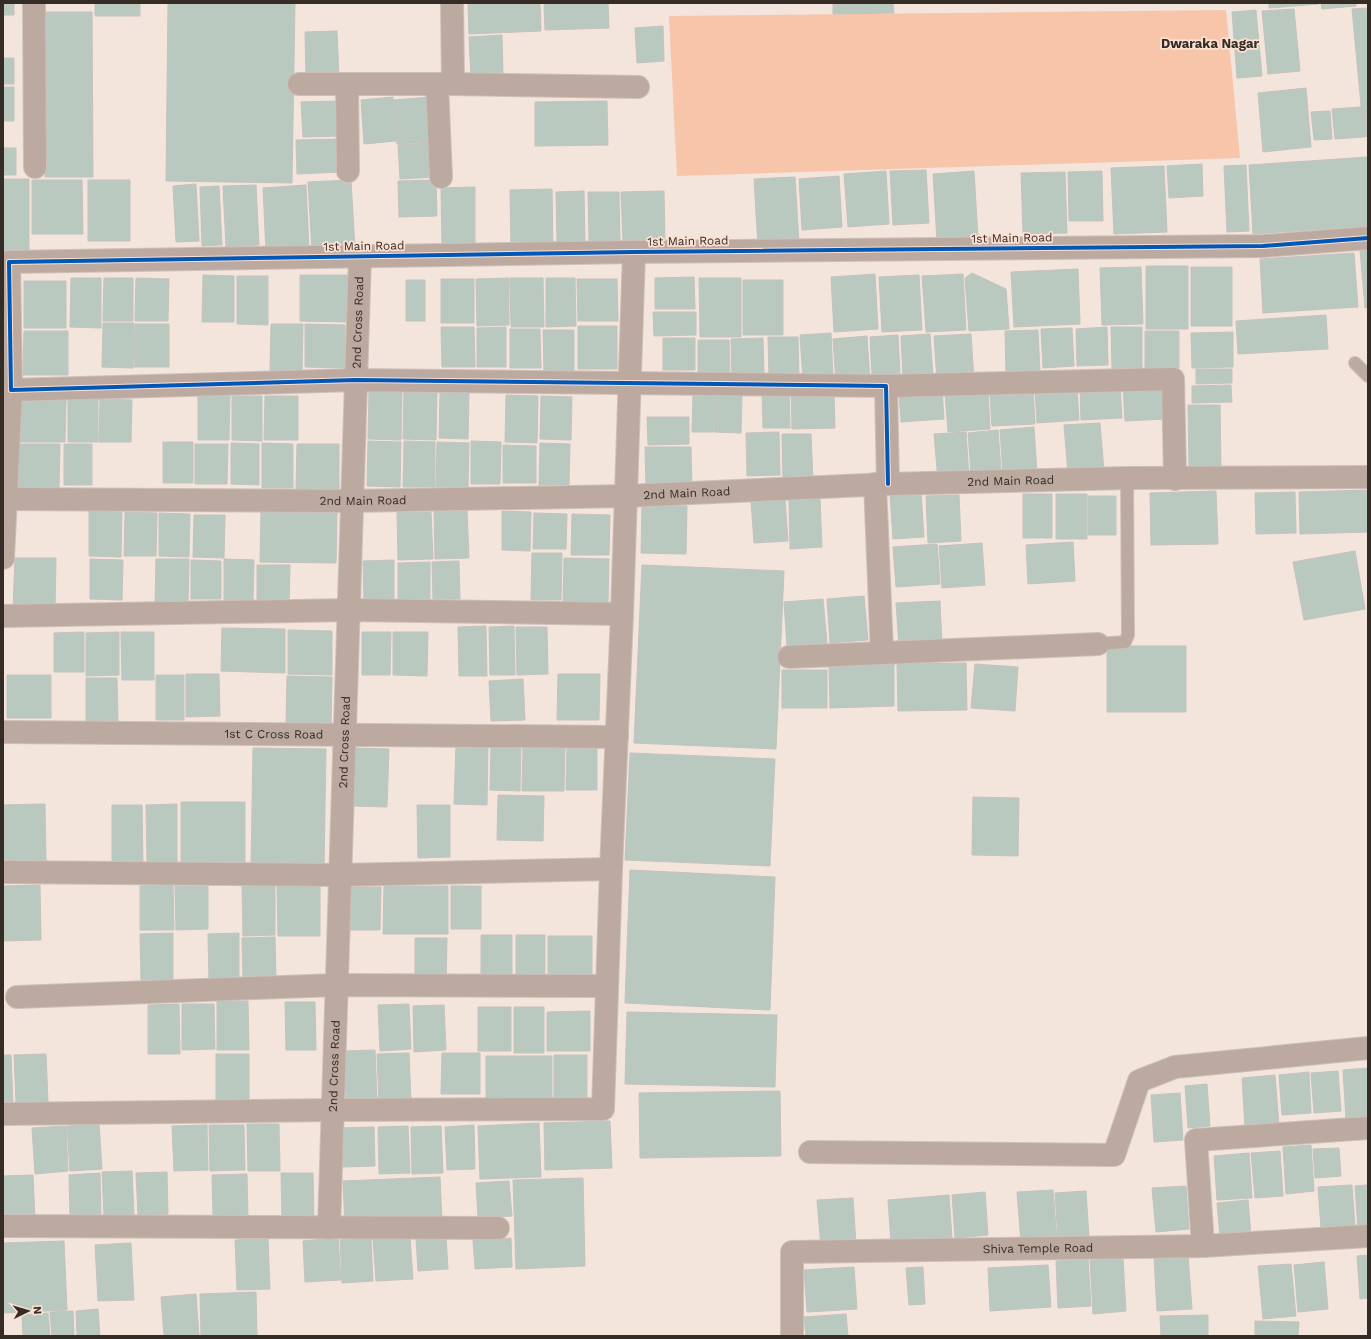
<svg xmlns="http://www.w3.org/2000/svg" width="1371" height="1339" viewBox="0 0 1371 1339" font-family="'Work Sans',sans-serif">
<rect width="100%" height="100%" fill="#f3e4dc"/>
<path fill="#f7c5a9" d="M1226 10 1240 158 677 176 669 16Z"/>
<path fill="#bac9c0" stroke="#c4c2bd" d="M3 3H14V15H3Z
M95 3H140V16H95Z
M168 3H295L292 183 166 181Z
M468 3H540L541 31 469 34Z
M544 3H608L609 28 545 30Z
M833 3H893L894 13 833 14Z
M1269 3H1319V4L1269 8Z
M1321 3H1356V6L1322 9Z
M1368 8V136L1364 137 1352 9Z
M1294 9 1300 71 1268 74 1262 11Z
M1256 10 1262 76 1237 78 1232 12Z
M44 12H92L93 177H45Z
M663 26 664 61 637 63 635 28Z
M337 31 339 77 306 78 305 32Z
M502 35 503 76 471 77 469 37Z
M3 58H14V84H3Z
M3 87H14V121H3Z
M1306 88 1311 147 1263 152 1258 93Z
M393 97 396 141 364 144 361 100Z
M429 97 432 142 397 144 394 100Z
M341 101 342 136 303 137 301 102Z
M607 101 608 145 535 146V102Z
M1361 107 1364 137 1335 139 1332 109Z
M1330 111 1332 139 1314 140 1311 112Z
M340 139 341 172 297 174 296 140Z
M432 143 434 177 400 179 398 145Z
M3 148H16V175H3Z
M1368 157V226L1253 234 1249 165Z
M1202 164 1203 196 1169 198 1167 166Z
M1246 165 1249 231 1227 232 1224 166Z
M1164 166 1167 232 1114 234 1111 168Z
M926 170 929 223 893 225 890 171Z
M886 171 889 224 848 227 844 174Z
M974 171 978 238 937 241 933 174Z
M1102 171 1103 221H1069L1068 172Z
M1065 172 1067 233 1023 234 1021 173Z
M839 176 842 227 802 230 799 179Z
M795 177 799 243 758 246 754 179Z
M3 179H29V256H3Z
M32 180H82L83 234H32Z
M88 180H130V241H88Z
M351 180 355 249 312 251 308 182Z
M436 180 437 216 399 217 398 181Z
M196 184 199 241 176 242 173 186Z
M256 185 259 245 226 247 223 186Z
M306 185 309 250 266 252 263 188Z
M219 186 222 245 202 246 200 187Z
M475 187V247H442L441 188Z
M552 189 553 248 511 249 510 190Z
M584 191 585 244H557L556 192Z
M664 191 665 241 623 242 621 192Z
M588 192H619L620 242H589Z
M1360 250H1368V307L1365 308Z
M1354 253 1358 307 1263 313 1260 259Z
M1146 266H1188V329H1146Z
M1141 267 1143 324 1102 325 1100 268Z
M1191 267H1232V326H1191Z
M1078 269 1080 324 1014 327 1011 272Z
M972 273 1006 289 1009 329 969 331 965 278Z
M875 274 878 329 834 332 831 277Z
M963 274 966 330 926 332 922 276Z
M203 275 234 276V322H202Z
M300 275H348L347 322 300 321Z
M919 275 922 330 882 332 879 277Z
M237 276H268V325L237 324Z
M694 277 695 309H655V278Z
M71 278H101V328L70 327Z
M104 278H133V321H103Z
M136 278 169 279 168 321H135Z
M509 278V325L477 326 476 279Z
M510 278H543L544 327H511Z
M546 278H575L576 326 546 327Z
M699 278H741V337H700Z
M441 279H474V323H441Z
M577 279H617L618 321H578Z
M406 280H425V321H406Z
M743 280H783V335H743Z
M24 281H66V328H24Z
M653 312H696V335L654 336Z
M1326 315 1328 349 1238 354 1236 321Z
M103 323H134L133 368 102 367Z
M135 324H169V367H134Z
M271 324H303L302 372H270Z
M305 324 345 325V368L305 367Z
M578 326H617V369H578Z
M441 327H474L475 367H442Z
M506 327V367H477V328Z
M1107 327 1108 365 1077 366 1076 329Z
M1111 327H1142V368L1112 369Z
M1072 328 1074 366 1043 368 1041 329Z
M510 329H540L541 368H510Z
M543 330H574V371H544Z
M1038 330 1040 373 1006 374 1005 331Z
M24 331H68V375H23Z
M1145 331H1179V368H1145Z
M1233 332V367L1192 368 1191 333Z
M831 333 833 378 803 380 800 335Z
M930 334 933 376 903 378 901 336Z
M971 334 974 379 937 381 934 336Z
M898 335 900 373 872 375 870 337Z
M867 336 870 381 836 383 833 339Z
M768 337H798L799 378H769Z
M663 338H695V370H663Z
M763 338 764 376H732L731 339Z
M698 340H729L730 376H698Z
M1196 369H1232V383L1196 384Z
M1165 385 1167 419 1125 421 1123 387Z
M1231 385 1232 402 1192 403V386Z
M1120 386 1122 418 1081 420 1080 388Z
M942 389 944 419 901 422 899 392Z
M1077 389 1079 420 1037 423 1035 392Z
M988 390 990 429 948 432 945 393Z
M1033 390 1035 424 992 426 990 393Z
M369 391 402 392 401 440 368 439Z
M834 391 835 428 792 429 791 392Z
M404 392 437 393 436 440 403 439Z
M440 393H469L468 439 439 438Z
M715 393 742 394 741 433 714 432Z
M762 393H789L790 428H763Z
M693 394H714L713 432H692Z
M198 395H230L229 440H198Z
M506 395 538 396 537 443 505 442Z
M232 396H262V441L232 440Z
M265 396H298V440H264Z
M541 396 572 397 571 440 540 439Z
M20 398H66L65 442H19Z
M68 398H98V442H68Z
M100 399 132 400 131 442H99Z
M1188 405H1220L1221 467H1189Z
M647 417H689V444L648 445Z
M1100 423 1104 471 1068 474 1064 425Z
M1034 427 1037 473 1003 475 1000 430Z
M998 430 1001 471 971 473 968 433Z
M779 432 780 475 747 476 746 433Z
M966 432 969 478 938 480 934 434Z
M782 434H811L813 481 783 482Z
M368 441 401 442 400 487 367 486Z
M404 441 435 442V487H403Z
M471 441 501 442 500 484H471Z
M163 442H193V483H163Z
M437 442 469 443 468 487H436Z
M231 443 259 444V485L231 484Z
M262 443 293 444V488H262Z
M540 443 570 444 569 485H539Z
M18 444H60L59 489H18Z
M64 444H92V485H64Z
M195 444H228L227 484H195Z
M297 444H339V489H296Z
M503 445 536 446V483H503Z
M645 447H691L692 489 646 490Z
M1368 490V532L1300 534 1299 492Z
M1216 491 1218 544 1151 545 1150 493Z
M1295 492 1296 533 1256 534 1255 493Z
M921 493 924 537 893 539 890 495Z
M1023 494H1052V538H1023Z
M1056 494H1087V539H1056Z
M959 495 961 541 928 543 926 496Z
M1088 496H1116V535H1088Z
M820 498 822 547 790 549 789 499Z
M785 499 788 541 754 543 751 501Z
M642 505 687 506 686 554 641 553Z
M467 510 469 558 435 559 434 511Z
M89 511 122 512 121 557 89 556Z
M502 511 531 512 530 551 502 550Z
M125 512 157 513 156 556H124Z
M261 512 337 513 336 563 260 562Z
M397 512H431L433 559 398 560Z
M159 513 190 514 189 557 159 556Z
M534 513 567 514 566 549H533Z
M572 514 610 515 609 555H571Z
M194 515H225L224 558 193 557Z
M1073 542 1075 581 1028 584 1026 545Z
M982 543 985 585 942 588 939 546Z
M937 544 940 584 896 587 893 547Z
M1355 551 1365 609 1304 620 1293 562Z
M532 553H562L561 600H531Z
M15 558H56L55 610 13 609Z
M564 558 609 559 608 605 563 604Z
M90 559 123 560 122 600 90 599Z
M156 559H189L188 605 155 604Z
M224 559 254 560 253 601 224 600Z
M191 560 221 561V599H191Z
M394 560V601H364L363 561Z
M459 561 460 599H433L432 562Z
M430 562V602L398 603V563Z
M257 565H290L289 606H257Z
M642 565 784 571 776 749 634 743Z
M864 596 868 640 830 643 827 599Z
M823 599 827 643 787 646 784 602Z
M940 601 942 644 899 646 896 603Z
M486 626 487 676H459L458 627Z
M514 626 515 675H490L489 627Z
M516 627H547L548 674 517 675Z
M222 628 285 629V673L221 671Z
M288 630 332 631V675L288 674Z
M84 632V672H54V633Z
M119 632V675L86 676V633Z
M121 632H154V680H122Z
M362 632H391L390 675H362Z
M393 632H428L427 676 393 675Z
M1107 646H1186V712H1107Z
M894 663V706L830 708 829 664Z
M966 663 967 710 898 711 897 664Z
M975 664 1018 667 1015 711 971 708Z
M782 670H827V708H782Z
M186 674H219L220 716 186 717Z
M558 674H600L599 720H557Z
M7 675H51V718H7Z
M156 675H184V720H156Z
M287 676 332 677 331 726 286 725Z
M86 678H117L118 721H86Z
M523 679 525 720 491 721 489 681Z
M456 744H488L487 805 454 804Z
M491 744H521L520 791 490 790Z
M523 745 565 746 564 791H522Z
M567 747H597V790H566Z
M253 748 326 749 324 869 251 867Z
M354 748 389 749 387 807 353 806Z
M630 753 775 759 770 866 625 860Z
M498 795 544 796 543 841 497 840Z
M973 797 1019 798 1018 856 972 855Z
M181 802H245V866H181Z
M45 804 46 862H4V805Z
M177 804V864L147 865 146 805Z
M112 805H142L143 864H112Z
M417 805H450V857L418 858Z
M630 870 775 877 770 1010 625 1003Z
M40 885 41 940 3 941V886Z
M173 885 174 930H140V886Z
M242 885H275V935L243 936Z
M277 885H320V936H278Z
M175 886H208V929L176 930Z
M384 886H448V934H383Z
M451 886H481V929H451Z
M349 887H381L380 930H349Z
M173 933V980H141L140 934Z
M239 933V980L209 981 208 934Z
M481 935H512V983L481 984Z
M516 935H545V982H516Z
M548 936H592V983L548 982Z
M275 937 276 981H243L242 938Z
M415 938H447L446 983H415Z
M217 1001H248L249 1050H217Z
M285 1002H315L316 1050H286Z
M179 1004 180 1054H148V1005Z
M182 1004H214L215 1049 182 1050Z
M409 1004 411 1049 380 1051 378 1005Z
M444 1005 446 1050 414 1052 413 1006Z
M478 1007H511V1051H478Z
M514 1007H544V1053H514Z
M590 1011V1051H547V1012Z
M627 1012 777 1015 775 1087 625 1084Z
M375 1050 377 1099 346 1100 344 1051Z
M409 1053 411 1101 379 1102 377 1054Z
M442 1053H480V1094H441Z
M46 1054 48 1102 16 1103 14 1055Z
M216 1054H249V1105L216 1106Z
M3 1055H11L13 1104H3Z
M554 1055H587V1101H554Z
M486 1056H552V1102H486Z
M1368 1068V1117L1346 1119 1343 1070Z
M1338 1071 1341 1111 1314 1113 1311 1073Z
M1309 1072 1311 1113 1282 1115 1279 1075Z
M1275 1075 1279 1125 1245 1127 1242 1078Z
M1207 1084 1210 1126 1188 1128 1185 1086Z
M780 1091 781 1156 640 1158 639 1093Z
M1180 1093 1183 1140 1154 1142 1151 1095Z
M610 1121 612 1168 545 1170 544 1123Z
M539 1123 541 1177 480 1179 478 1126Z
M99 1124 102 1169 70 1171 67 1126Z
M247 1124H279L280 1171H248Z
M207 1125 208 1170 174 1171 172 1126Z
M209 1125H244L245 1170 210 1171Z
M474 1125 475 1169 447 1170 445 1127Z
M66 1126 68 1171 35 1174 32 1128Z
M408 1126 410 1173 379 1174 378 1127Z
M441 1126 443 1173 412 1174 411 1127Z
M374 1127 375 1166 343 1167 342 1128Z
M1311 1145 1314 1191 1286 1194 1283 1147Z
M1339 1148 1341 1176 1315 1178 1313 1149Z
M1280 1151 1283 1196 1255 1198 1251 1153Z
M1249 1153 1252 1198 1217 1200 1214 1156Z
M132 1171 134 1215 104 1216 102 1172Z
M167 1172 168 1214 138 1215 136 1173Z
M100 1173 101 1218 70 1219 69 1175Z
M281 1173H313L314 1221H282Z
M247 1174 248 1219H213L212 1175Z
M33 1175 35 1219 3 1220V1176Z
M440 1177 442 1222 345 1226 343 1181Z
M583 1178 585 1266 516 1269 513 1180Z
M509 1181 512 1216 478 1218 476 1183Z
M1352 1185 1355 1227 1321 1229 1318 1187Z
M1368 1185V1230H1358L1355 1186Z
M1186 1186 1189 1229 1156 1232 1152 1188Z
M1053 1190 1057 1240 1021 1242 1017 1192Z
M1086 1191 1089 1237 1058 1239 1055 1193Z
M985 1192 988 1235 955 1238 952 1195Z
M949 1195 952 1239 891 1243 888 1200Z
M853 1198 856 1245 821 1248 817 1200Z
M1248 1200 1251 1235 1220 1237 1217 1203Z
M446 1236 448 1269 418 1271 416 1238Z
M410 1237 413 1279 376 1281 373 1239Z
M268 1238 270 1289 237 1290 235 1240Z
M338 1238 341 1280 305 1282 303 1241Z
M511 1238 512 1267 475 1269 473 1240Z
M371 1239 373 1281 342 1283 340 1240Z
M64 1241 67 1310 3 1313V1243Z
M131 1243 134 1300 98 1301 95 1245Z
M1188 1255 1192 1309 1157 1311 1154 1258Z
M1368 1255V1298L1360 1299 1357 1256Z
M1123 1258 1126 1311 1093 1314 1090 1260Z
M1088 1259 1091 1306 1058 1308 1056 1261Z
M1324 1262 1328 1309 1298 1312 1294 1265Z
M1291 1264 1296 1316 1263 1319 1258 1266Z
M1048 1265 1051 1307 990 1311 988 1268Z
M854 1267 857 1309 807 1312 804 1270Z
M923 1267 925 1304 909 1305 906 1268Z
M256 1292 257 1336H201L200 1294Z
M196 1294 199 1336H164L161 1297Z
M98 1309 100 1336H77L76 1311Z
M73 1311 74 1336H52L50 1312Z
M48 1313 50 1336H23L22 1315Z
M846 1314 848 1336H806L804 1317Z
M1208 1315V1336H1161L1160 1316Z
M1255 1321 1299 1322 1298 1336H1255Z"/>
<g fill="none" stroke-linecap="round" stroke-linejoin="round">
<defs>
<path id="service" d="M1355 363 1368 376
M1098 644 1125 642 1128 635 1127 478"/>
<g id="minor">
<path d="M34 3 35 167"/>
<path d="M452 3 453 84 638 87"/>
<path d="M299 84H453"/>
<path d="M347 84 348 171"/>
<path d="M437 84 441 177"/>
<path d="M886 386 1173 379 1175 479"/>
<path d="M875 484 882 653 1098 644"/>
<path d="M888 484 886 386 356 380 11 390 9 262 634 252 1263 246 1368 238"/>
<path id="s1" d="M5 499 352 501 626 496 888 484 1127 478 1368 477"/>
<path d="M3 558 11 390"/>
<path d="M3 616 349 610 622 614"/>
<path d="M789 657 882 653"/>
<path id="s2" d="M3 732 617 737"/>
<path d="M3 872 341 875 611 869"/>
<path d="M17 997 337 985 607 986"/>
<path d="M3 1114 333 1110 603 1109 611 869 622 614 634 252"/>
<path d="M810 1152 1114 1155 1139 1081 1175 1067 1368 1048"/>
<path d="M3 1226 498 1228"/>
<path id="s3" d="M329 1228 360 256"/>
<path d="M1203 1246 1196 1140 1368 1128"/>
<path id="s4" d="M792 1336V1252L1203 1246 1368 1236"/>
</g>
</defs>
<use href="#service" stroke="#ccc0b9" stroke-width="14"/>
<use href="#minor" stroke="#ccc0b9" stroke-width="24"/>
<use href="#service" stroke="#bca9a0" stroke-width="12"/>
<use href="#minor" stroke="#bca9a0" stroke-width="22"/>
<defs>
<path id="cycleway" d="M888 484 886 386 356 380 11 390 9 262 634 252 1263 246 1368 238"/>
</defs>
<use href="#cycleway" stroke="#fce1d3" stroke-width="6"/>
<use href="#cycleway" stroke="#0057b8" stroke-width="4"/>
</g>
<g text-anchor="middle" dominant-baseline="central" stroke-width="3.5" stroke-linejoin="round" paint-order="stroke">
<g font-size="12" fill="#362c26" stroke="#fce1d3">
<text transform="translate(1012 238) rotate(-1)">1st Main Road</text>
<text transform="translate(688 241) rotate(-1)">1st Main Road</text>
<text transform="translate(364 246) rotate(-1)">1st Main Road</text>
<text stroke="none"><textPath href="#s3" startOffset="906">2nd Cross Road</textPath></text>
<text stroke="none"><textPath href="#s1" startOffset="1006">2nd Main Road</textPath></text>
<text stroke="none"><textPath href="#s1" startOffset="682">2nd Main Road</textPath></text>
<text stroke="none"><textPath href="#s1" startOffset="358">2nd Main Road</textPath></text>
<text stroke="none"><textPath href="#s2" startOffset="271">1st C Cross Road</textPath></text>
<text stroke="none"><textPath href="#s3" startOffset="486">2nd Cross Road</textPath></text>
<text stroke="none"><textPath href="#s3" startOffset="162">2nd Cross Road</textPath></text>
<text stroke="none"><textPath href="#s4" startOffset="330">Shiva Temple Road</textPath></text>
</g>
<g font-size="13" font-weight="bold" fill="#362c26" stroke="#fce1d3">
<text x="1210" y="43">Dwaraka Nagar</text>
</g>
</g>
<rect width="1371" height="1339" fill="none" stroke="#362c26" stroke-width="8"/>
<g transform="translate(28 1311) rotate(85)" stroke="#fce1d3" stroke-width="3" paint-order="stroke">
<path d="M0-3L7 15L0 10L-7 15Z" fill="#362c26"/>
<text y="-6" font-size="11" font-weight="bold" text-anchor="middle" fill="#362c26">N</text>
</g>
</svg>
